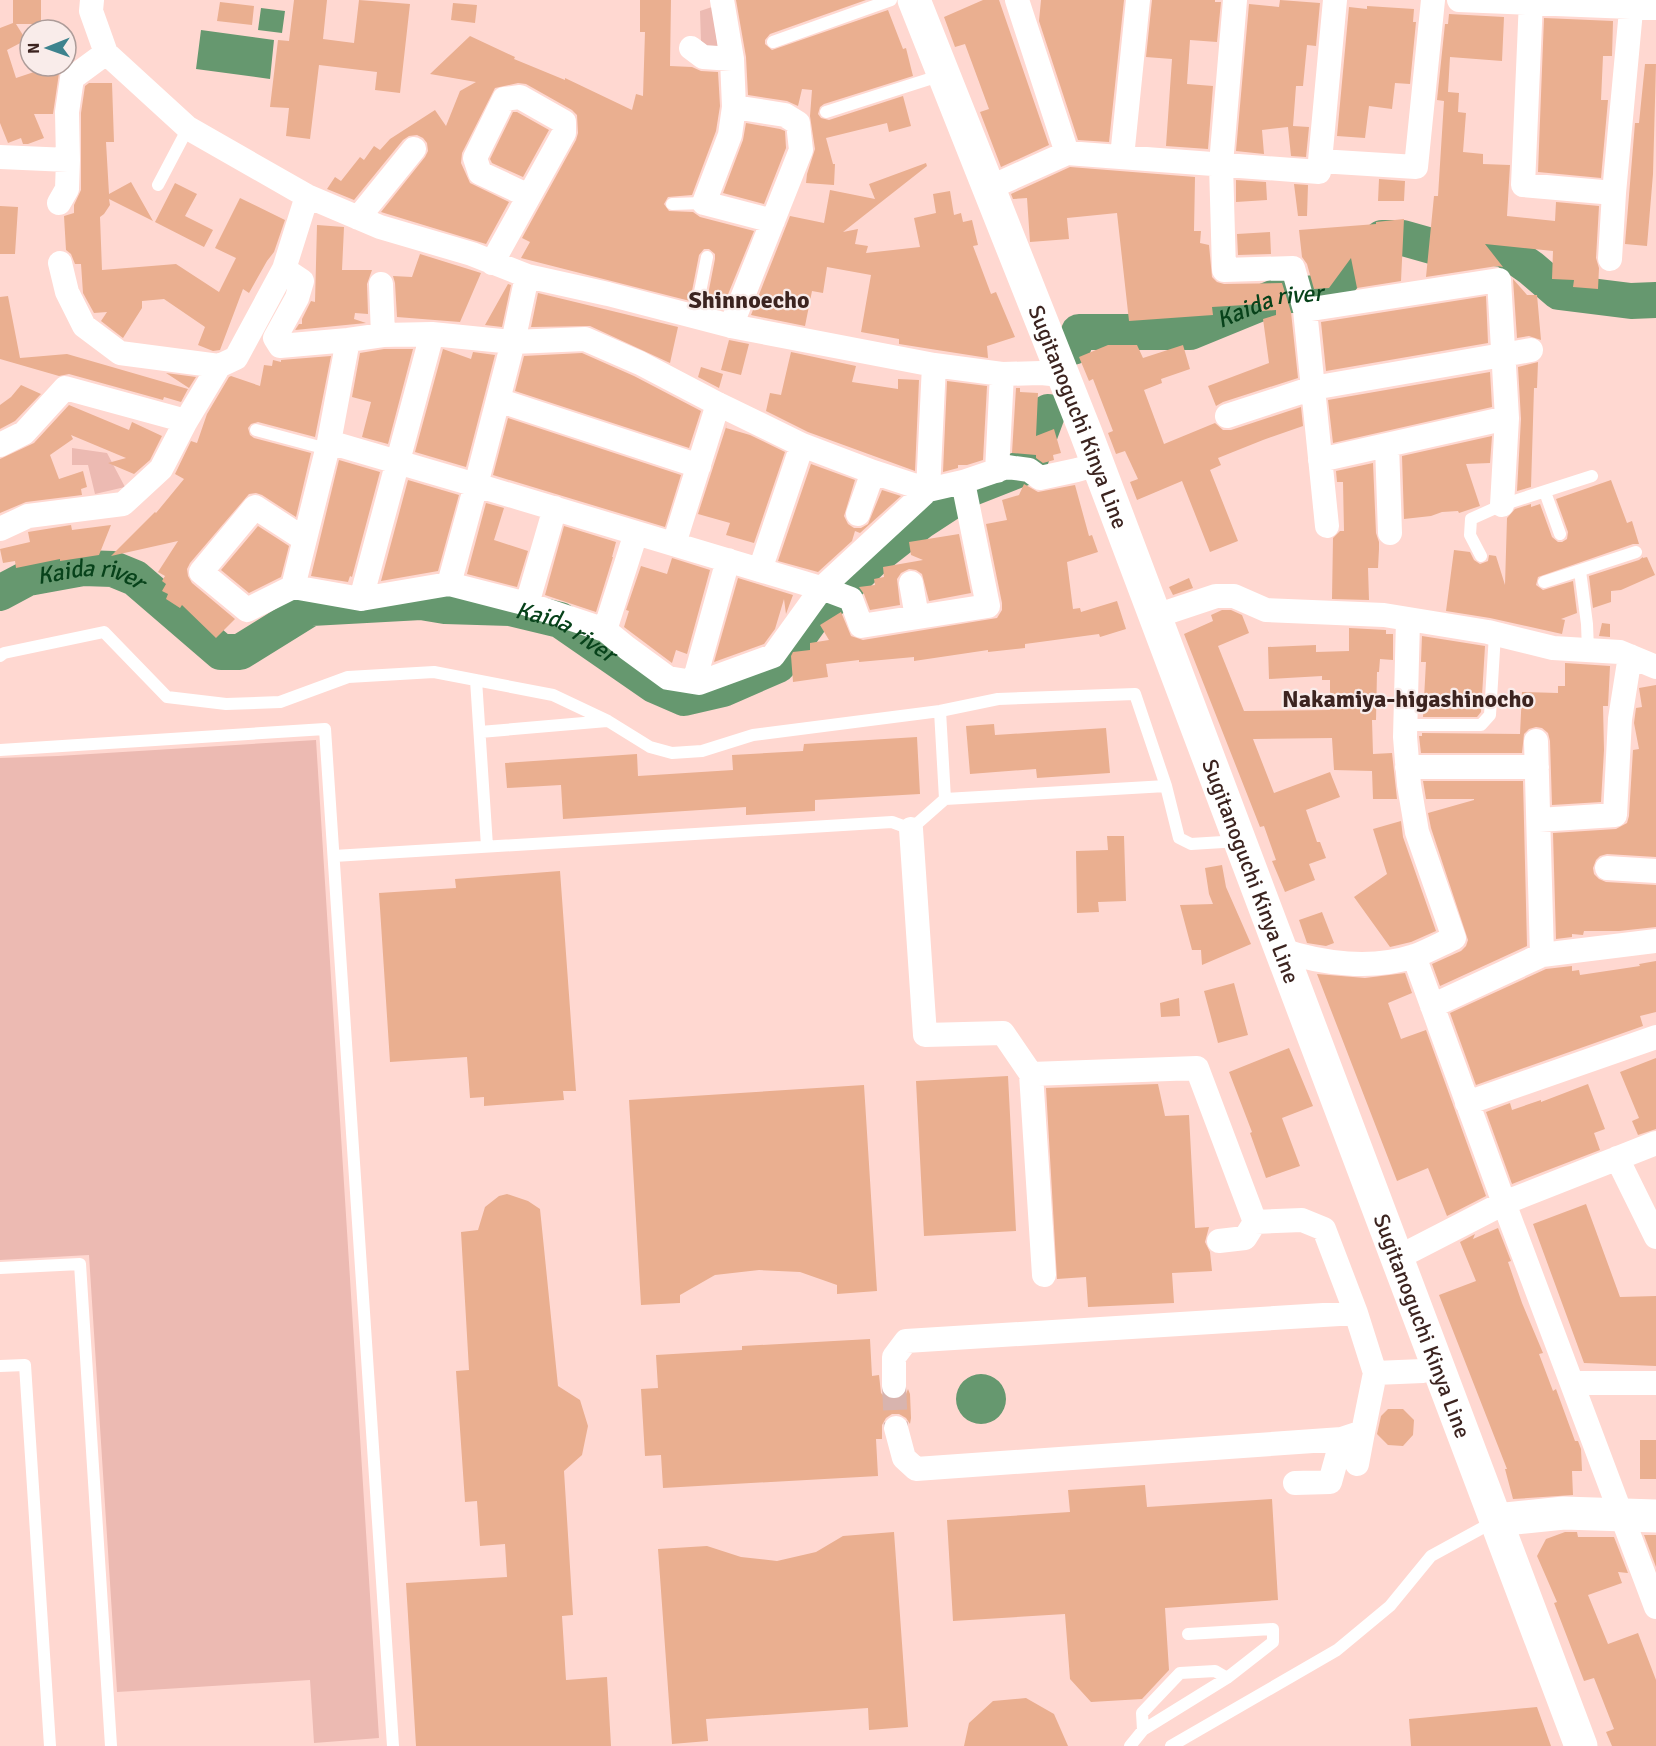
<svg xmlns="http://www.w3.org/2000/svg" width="1656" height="1746" viewBox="0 0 1656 1746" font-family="Signika,sans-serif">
<rect width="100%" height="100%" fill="#ffd8d1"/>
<path fill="#ecbab2" d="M712 7 719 54 701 42 700 11Z
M72 448 107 453 125 487 95 494 88 465H72Z
M316 740 379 1738 314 1743 310 1680 117 1692 89 1255 0 1260V758L58 756Z"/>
<path fill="#66986f" d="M261 8 285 11 282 33 258 30Z
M201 30 274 40 270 79 196 69Z
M956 1399a25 25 0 1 1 50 0a25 25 0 1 1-50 0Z"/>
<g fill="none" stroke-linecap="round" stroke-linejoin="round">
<g stroke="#66986f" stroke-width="36">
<path id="s1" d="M1073 347 1079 332H1190L1278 296 1330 292 1365 252 1382 238H1403L1449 251 1477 246 1504 249 1531 268 1559 292 1631 301 1656 300"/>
<path id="s2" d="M0 593 28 578 83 568 113 569 135 578 221 652H240L311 608 421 602 445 606 510 608 560 620 654 685 684 698 723 689 778 665 812 618 874 558 920 522 972 488 1028 466 1048 412"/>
</g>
</g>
<path fill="#eaaf90" d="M13 0H41V24H16L26 40 7 50 16 78 37 71 44 66H54L59 73 53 114H34L44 138 28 144H23L21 138 8 143 0 123V28L13 23Z
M294 0H327L323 39 354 43 359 0 410 4 400 93 375 90 377 72 319 65 310 139 286 136 289 108 270 107 278 40 289 41Z
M640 0H671L670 66 692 67 701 71 718 72 720 106 716 131 692 195 668 197 664 204 669 211 693 212 700 217 754 231 722 309 706 305 715 259V254L709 249H704L699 255 690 301 521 258 530 242 522 238 576 140 578 133 577 115 572 110 526 84 518 83 495 88 462 153 461 163 470 183 509 202 486 244 381 212 425 157 428 151 427 143 423 138 417 135 409 136 403 140 354 200 327 189 335 177 341 181 360 157 364 160 374 146 380 150 390 139 435 110 446 126 460 91 476 82 430 74 470 36 515 57 514 59 565 80V78L632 110 636 94 643 96 645 32H640Z
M736 0H866L770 34 765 40V44L772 50 888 10 903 49 906 48 913 76 824 104 820 107 818 114 821 118 829 120 903 96 911 126 889 132 887 123 826 138 833 164H835L834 185 806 183 807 174 815 149 810 116 812 90 802 89 798 106 787 101 748 95 746 57Z
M983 0H999L1049 145 1001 167 980 112 989 109 965 44 955 47 944 17Z
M1041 0H1124L1109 142 1078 140 1039 21Z
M1152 0H1215V2H1221L1217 42 1190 40 1187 84 1213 86 1208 149 1166 146 1172 59 1146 57Z
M1280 0 1320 3 1316 46 1307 45 1303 86H1296L1293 126 1309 127 1306 157 1291 156 1288 127 1262 130 1264 154 1236 151 1249 4 1279 7Z
M220 2 254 6 252 25 217 21Z
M453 3 477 5 475 23 451 20Z
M1367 6 1414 9 1413 22H1416L1410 84 1395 83 1392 109 1369 106 1365 138 1337 136 1349 7 1367 9Z
M1449 14 1504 17 1502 61 1450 57 1448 92 1459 93 1458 112 1466 113 1463 152 1483 154V164L1510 165 1507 216 1555 221 1556 202 1599 206 1596 258 1599 268 1598 289 1573 287 1574 280 1552 279 1553 251 1485 244 1503 267 1497 266 1426 277 1434 196H1438L1444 101 1437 100 1445 24H1448Z
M1544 18 1613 21 1612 56H1603L1601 100H1608L1601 178 1538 172Z
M1645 64H1656L1653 174 1647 246 1625 244 1635 123H1639Z
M89 83H112L114 142H106L109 194 131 182 153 221 109 199 110 205 104 214 100 217 102 270 176 264 219 292 236 258 215 248 240 198 285 220 274 252 267 261 249 293 243 289 220 350 213 351 198 345 205 327 164 299 142 301V308L123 338 101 321 107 312 94 313 83 293 81 264H75L71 254 66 250 64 216 74 213V205L81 190V113L85 86Z
M513 112H517L549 130 523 177 492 163 490 159Z
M746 123 780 129 785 131 786 148 764 204 723 193 743 140Z
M926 163 927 166 843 232 858 229 855 244 868 246 866 253 920 247 914 218 936 213 933 194 950 191 954 215 961 213 963 222 972 220 978 245 973 246 991 294 996 292 1015 337 987 346 988 358 899 344V339L861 332 871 275 827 267 823 293 812 291 805 326 751 315 790 216 824 223 830 190 875 199 869 184Z
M1070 167 1195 177 1194 231H1201L1200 243 1209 245 1212 277 1217 282 1224 284 1282 283 1291 312 1298 378 1223 402 1216 406 1208 386 1269 363 1263 319 1276 315V310L1262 311 1261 304 1212 307 1213 315 1129 321 1117 213 1067 218 1069 239 1030 242 1027 198 1013 199 1011 194Z
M1379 179 1405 181 1404 201H1378Z
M1236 180 1266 182 1267 200 1236 202Z
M175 183 197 194 185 216 213 230 204 247 155 222Z
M1294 184 1308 185 1307 216H1298Z
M0 206 18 207 15 254H0Z
M1404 219 1401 281 1357 288 1351 258 1329 288 1314 289 1307 264 1302 257 1299 230 1376 224V222Z
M317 225 344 227 342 270H372L367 284 368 314 355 313 354 319 366 323 295 330 299 324H302V319L311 301 315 302Z
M1270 232 1271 254 1238 255 1237 234Z
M420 254 481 273 460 322 397 317 395 283 393 276 412 277Z
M1513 279 1527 295H1537L1541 340 1529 336 1517 338Z
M508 284 511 285 502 327 485 325Z
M538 293 678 327 670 363 590 326 531 327Z
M8 296 20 358 67 354 188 389 181 402 164 397 163 400 69 374 59 376 0 359V297Z
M1486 296 1488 343 1326 371 1321 322Z
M729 340 749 344 741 375 721 370Z
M1108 345H1137L1143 358 1183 345 1190 369 1161 379 1162 383 1144 390 1164 444 1215 423 1223 430H1231L1301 407 1303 426 1263 440 1218 458 1221 465 1210 470 1238 541 1210 552 1182 481 1137 500 1130 482 1138 479 1125 451 1116 454 1108 433 1113 431 1093 379 1089 381 1079 357Z
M384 349H413L388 444 362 437 371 402 352 397 360 353Z
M443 349 471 359 473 352 495 355 466 467 415 452Z
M791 352 856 366 852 382 898 389V379L919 380 915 471 808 432 766 411 770 393 781 395Z
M582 353 634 376 701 411 689 448 515 391 524 356Z
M331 356 315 437 258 422 251 424 248 428 250 435 254 438 311 453 296 517 262 495 256 493 249 494 190 563 187 569 188 576 192 583 235 619 216 638 182 605 180 608 166 599 168 594 162 591 166 584 162 581 165 576 158 572 178 541 111 556 155 512 156 513 184 479 175 474 191 441 197 443 207 414 229 377 231 376 260 386 264 365 272 366 273 360 281 362V360Z
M1538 362 1537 388H1534L1531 487 1517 491 1521 419 1518 367Z
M701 367 723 374 719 388 698 377Z
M1490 372 1492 407 1333 443 1328 400Z
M166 373 196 377 189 388Z
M947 381 987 386 983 460 967 465H958V468L943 472Z
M21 385 41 394 15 421 0 429V405L11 397Z
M1016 388H1020V392L1038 393 1036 436 1054 429 1061 453 1053 455 1054 460 1043 463 1036 458V455L1012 453Z
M69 405 129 430 132 422 162 436 150 460 134 474 108 463 126 458 71 435 73 439 50 455 59 479 83 471 87 487 81 489 82 495 26 502 0 513V459L34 443Z
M508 418 681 475 665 527 493 475Z
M727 424 726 428 750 435 785 452 754 543 726 535 730 523 698 514Z
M1492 436 1490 463 1466 464 1480 506 1459 513 1458 511 1442 512 1431 516 1404 519 1402 456Z
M339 460 380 472 352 577 350 576 348 582 311 576Z
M1373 463 1376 533 1379 542V549L1378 568H1368L1369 600 1332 599 1333 538 1340 531H1344L1343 482H1337L1336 471Z
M811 464 855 480 844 516 848 524 854 528H861L868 524 882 490 901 496 860 533 855 531 852 541 818 572 778 561Z
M408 480 459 495 438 571 381 581Z
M1611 480 1627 523 1632 521 1639 544H1633L1538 577 1536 585 1543 590 1573 581 1577 613 1561 619 1565 620 1562 634 1490 618 1446 611 1454 550 1470 552 1474 560 1480 564 1488 561 1489 555 1496 556 1505 585 1507 518 1515 509 1531 504V507L1540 504 1552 537 1558 542H1562L1567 539 1568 532 1556 499Z
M1024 484 1038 492 1075 485 1089 536 1092 535 1098 552 1067 562 1073 609 1080 608 1081 612 1117 601 1126 629 1100 637 1099 634 1025 644V648L988 652V650L914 661V657L859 662V660L826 664 828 677 793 682 791 656 793 652 810 650V643L829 640 820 625 841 612 851 636 863 640 997 618 1002 610V603L986 524 1007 520 1002 500 1019 495Z
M486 503 504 508 494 540 528 551 517 587 467 574Z
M71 525 72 530 111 525 99 555 60 561V559L16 568 15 561 3 563 0 549 30 542 28 532Z
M258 526 289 546 281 577 249 593 221 570Z
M564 526 616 542 612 557H613L596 612 545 595Z
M959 534 971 593 929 601 922 574 916 570 909 569 901 573 897 579 900 605 870 610 864 594 859 587 875 585 874 579 884 577 883 567 923 560 911 555 909 542Z
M1643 557V558L1647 557 1655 575 1621 590 1611 591V602L1593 608 1589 576 1639 560Z
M672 558 710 570 687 654 676 650 672 663 624 627 629 611 626 610 641 566 667 574Z
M738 578 793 595 786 614 784 599 775 629 764 644 714 662Z
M1189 578 1193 588 1173 595 1169 587Z
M1222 610H1231L1242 615 1249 633 1218 646 1244 711 1330 710V680H1322V676L1269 679 1268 647 1316 645V652L1349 651V628L1386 630V634H1393V660L1380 659 1379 672H1377L1376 720H1372L1373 754 1392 753 1397 799H1373L1372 771 1334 770 1332 738 1253 739 1274 793 1330 772 1340 797 1306 810 1317 842H1320L1326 858 1309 864 1315 880 1285 892 1272 861 1276 860 1264 826 1260 827 1184 634 1213 621 1211 615Z
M1602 623 1610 624V637L1599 636Z
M1422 636 1485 646 1481 712 1477 717H1423L1426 662H1421Z
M1565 663 1610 666 1608 706H1603L1604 750 1601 802 1552 805 1550 741 1548 733 1542 728 1536 727 1529 729 1524 734 1522 753H1421L1419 736H1422V733L1520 734 1522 692 1558 693V686H1565Z
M1656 685V857L1607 854 1600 856 1596 860 1593 868 1594 874 1599 879 1606 882 1656 885V927L1619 931H1584L1583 935 1572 934V937L1556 939 1553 833 1616 829 1627 823 1629 816 1633 750 1639 749 1634 723 1636 708 1642 707 1639 688Z
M994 724 995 735 1106 728 1110 773 1037 778 1036 769 970 774 966 726Z
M917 737 920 794 815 800V811L746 815V807L563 819 561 785 507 788 505 763 637 754 638 776 733 770 732 755 803 751 804 744Z
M1423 781H1523L1527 946 1440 986 1432 964 1461 951 1466 946 1468 940 1431 828 1428 813 1474 800V799H1426Z
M1401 821 1403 837 1436 931 1411 942 1390 947 1354 897 1387 874 1373 829Z
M1107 836H1124L1126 901 1098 902 1099 912 1077 913 1076 851 1108 850Z
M1222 865 1226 887 1251 944 1202 965 1201 950H1192L1180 905 1213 904 1209 894 1205 868Z
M560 871 576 1091H563L564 1100 484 1106V1097L470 1098 467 1057 390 1062 379 893 456 888 455 879Z
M1322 912 1334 943 1326 946 1307 943 1299 920Z
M1656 961V1012L1640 1016 1643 1026 1476 1085 1450 1013 1546 969 1572 966V971L1579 970 1580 975 1640 966 1639 964Z
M1405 973 1412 993 1388 1003 1401 1039 1426 1030 1486 1196 1447 1216 1428 1168 1397 1181 1317 974 1365 978Z
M1234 983 1248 1035 1218 1043 1204 991Z
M1179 998 1180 1016 1161 1017 1160 1003Z
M1289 1048 1313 1106 1282 1118 1300 1166 1266 1178 1250 1133 1252 1132 1229 1072Z
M1656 1058V1129L1638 1135 1632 1121 1639 1118 1620 1072Z
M1008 1076 1016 1231 924 1236 916 1081Z
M1158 1084 1165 1116 1189 1115 1195 1228 1209 1227 1205 1242 1210 1252 1212 1271 1172 1273 1174 1303 1088 1307 1086 1277 1057 1279 1046 1088Z
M1588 1084 1605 1129 1594 1133 1600 1150 1512 1184 1486 1112 1510 1103 1512 1110 1541 1100V1102Z
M864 1085 877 1291 837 1294V1285L800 1272 759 1270 715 1275 680 1295V1303L641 1305 629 1100Z
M507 1194 528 1201 540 1209 558 1386 580 1400 588 1426 582 1455 564 1471 573 1615 562 1616 566 1680 607 1677 611 1746H416L406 1583 507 1577 505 1544 480 1546 477 1501 465 1502 456 1371 469 1370 461 1232 478 1230 485 1207 499 1196Z
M1586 1204 1620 1297 1656 1296V1366L1584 1363 1533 1224Z
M1498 1228 1511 1261 1508 1262 1522 1303 1543 1353 1539 1354 1553 1391 1556 1389 1575 1441H1578L1581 1449 1582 1471H1572L1573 1495 1513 1499 1505 1469H1507L1439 1295 1476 1281 1460 1242 1475 1234 1473 1239Z
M870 1339 872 1376 879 1375 881 1393 887 1399 893 1400 901 1399 906 1394 908 1389 910 1394 911 1418 910 1424 906 1418 899 1414H892L886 1418 882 1425V1439H876L878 1476 663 1488 661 1455 645 1456 641 1389 658 1388 656 1355 742 1350V1346Z
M1388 1409H1403L1414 1420 1413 1435 1403 1446 1388 1445 1377 1434 1381 1416Z
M1640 1440H1656V1479H1640Z
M1145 1485 1147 1507 1272 1499 1278 1600 1165 1608 1169 1670 1142 1699 1091 1702 1070 1679 1065 1614 953 1621 947 1520 1070 1512 1068 1490Z
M894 1532 908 1727 869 1730 868 1708 706 1719 708 1741 672 1744 658 1549 707 1546 741 1557 777 1561 816 1552 843 1536Z
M1565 1532H1577L1578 1537H1614L1628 1573 1618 1572 1622 1583 1588 1595 1608 1644 1638 1633 1656 1680V1746H1612L1606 1732 1614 1729 1594 1678 1584 1681 1554 1603 1557 1602 1537 1556 1546 1539Z
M1644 1535H1656V1567Z
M1026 1698 1054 1714 1068 1746H964L969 1723 993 1701Z
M1537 1707 1551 1746H1411L1409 1719Z"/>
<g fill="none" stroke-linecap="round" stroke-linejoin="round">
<path stroke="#d8b4ae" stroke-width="24" stroke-dasharray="24 12" stroke-linecap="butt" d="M894 1386 896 1428"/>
<path stroke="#fff" stroke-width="12" d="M773 42 891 0
M826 112 942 75
M158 185 188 128
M672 204 704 203
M695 317 707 257
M256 430 327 449
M1545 492 1560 534
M1481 556 1470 535 1471 519 1502 505 1592 476
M1580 571 1587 624 1588 650
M1544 582 1636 552
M0 656 4 653 104 632 167 697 226 704 280 702 348 677 434 672 553 695 608 721 650 747 672 753 702 751 753 735 940 711 998 699 1135 694 1166 786
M476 680 487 846
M940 711 945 799
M1406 725H1481L1490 715 1495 634
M480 732 607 721
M0 750 325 729 393 1746
M334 856 892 822 911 829 945 799 1166 786 1179 838 1191 844 1239 841
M0 1268 80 1264 111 1746
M0 1366 25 1365 50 1746
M1143 1730 1142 1713 1180 1673 1215 1671 1227 1678
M1130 1746 1143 1730 1227 1678 1273 1642V1629L1188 1634
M1171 1746 1337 1650 1390 1606 1431 1556 1495 1521"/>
<path stroke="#fff" stroke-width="24" d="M92 0 91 11 106 53 188 128 307 196 380 227 472 254 527 276 608 294 731 326 934 365 1002 374 1041 373 1061 375
M722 0 732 59 734 107 785 115 798 123 801 150 731 326
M1017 0 1067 153
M1235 0 1221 164 1224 270 1293 268 1305 310 1327 526
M1459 0 1656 8
M1531 0 1523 185 1614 193
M691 48 703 57 732 59
M734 107 730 135 704 203 773 221
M0 157 68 160 67 112 72 78 106 53
M1122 157 1138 0
M1320 161 1416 167 1433 0
M989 188 1067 153 1319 172 1335 0
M59 203 67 189 68 160
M358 218 414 149
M1610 259 1614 193 1632 0
M60 263 67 292 84 326 120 353 219 366
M492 263 564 133V122L520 97 504 99 475 158 480 173 529 196
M284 269 302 281 297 298 275 338 280 346 348 340 383 335 432 334 513 342 476 485 827 590 851 599 861 626 988 606 963 482
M527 276 513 342 585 339 640 363 718 404 802 445 873 472 928 490 963 482 1007 467 1029 470 1040 478 1077 470 1098 464
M381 284 383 335
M1305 310 1499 280 1507 418 1502 505
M348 340 329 442 476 485 449 584
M498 400 699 466
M1227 416 1313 388 1531 350
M329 442 293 587 361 599 449 584 527 604 605 630 627 648 668 678 699 683 773 656 822 588 928 490 934 365
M0 445 24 433 65 388 186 421
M1387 445 1390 533
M1320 460 1507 418
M997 471 1002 374
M858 514 873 472
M0 529 28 516 123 504 161 469 186 421 219 366 236 358 284 269 307 196
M674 544 718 404
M760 570 802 445
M911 583 917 617
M293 587 247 610 201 572 255 507 304 539
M361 599 432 334
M527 604 555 508
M1156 619 1171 611 1216 596H1234L1266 610 1384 615 1488 632 1553 648 1620 652 1656 667
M605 630 636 533
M694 682 728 560
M1536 741 1542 955
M1407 767H1537
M1539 820 1615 815 1620 719 1630 656
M911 829 925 1035 1003 1033 1031 1074 1197 1068 1255 1222 1302 1220 1324 1229 1356 1313
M1607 868 1656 871
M1281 950C1323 964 1372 970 1415 956 1428 951 1441 944 1454 938L1417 832 1409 785 1405 737 1408 620
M1414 956 1504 1203 1656 1607
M1432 1006 1542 955 1656 941
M1031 1074 1044 1275
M1467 1103 1656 1037
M1617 1158 1656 1237
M1219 1241 1245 1238 1255 1222
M1397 1258 1504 1203 1656 1143
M1375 1373 1423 1371
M1572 1383H1656
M894 1386V1357L906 1341 1356 1313 1375 1373 1363 1432 1342 1439 916 1469 904 1458 896 1428
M1357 1464 1363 1432
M1295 1483 1330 1482 1342 1439"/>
<g stroke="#fff" stroke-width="33">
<path id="s3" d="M914 0 1086 433 1581 1746"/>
<path d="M1496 1520 1564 1513 1656 1516"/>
</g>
</g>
<g text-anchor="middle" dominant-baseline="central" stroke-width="4.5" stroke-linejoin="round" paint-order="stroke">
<g font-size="22" fill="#3c2420" stroke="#f9ecea">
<text stroke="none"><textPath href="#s3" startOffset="448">Sugitanoguchi Kinya Line</textPath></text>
<text stroke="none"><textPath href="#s3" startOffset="934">Sugitanoguchi Kinya Line</textPath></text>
<text stroke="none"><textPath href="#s3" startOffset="1420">Sugitanoguchi Kinya Line</textPath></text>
</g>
<g font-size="24" font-weight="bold" fill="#3c2420" stroke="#f9ecea">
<text x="749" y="300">Shinnoecho</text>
<text x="1408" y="699">Nakamiya-higashinocho</text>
</g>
<g font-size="24" font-style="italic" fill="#07421a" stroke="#f9ecea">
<text stroke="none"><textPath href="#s1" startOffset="212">Kaida river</textPath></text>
<text stroke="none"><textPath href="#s2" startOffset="96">Kaida river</textPath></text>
<text stroke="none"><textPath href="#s2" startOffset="618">Kaida river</textPath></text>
</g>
</g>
<g transform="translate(48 48) rotate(269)"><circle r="28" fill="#f9ecea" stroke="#ad9c99" stroke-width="1.5"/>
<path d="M0-4.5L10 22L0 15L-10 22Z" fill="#3d838e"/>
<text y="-9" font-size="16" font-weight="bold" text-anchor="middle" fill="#3c2420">N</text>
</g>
</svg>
